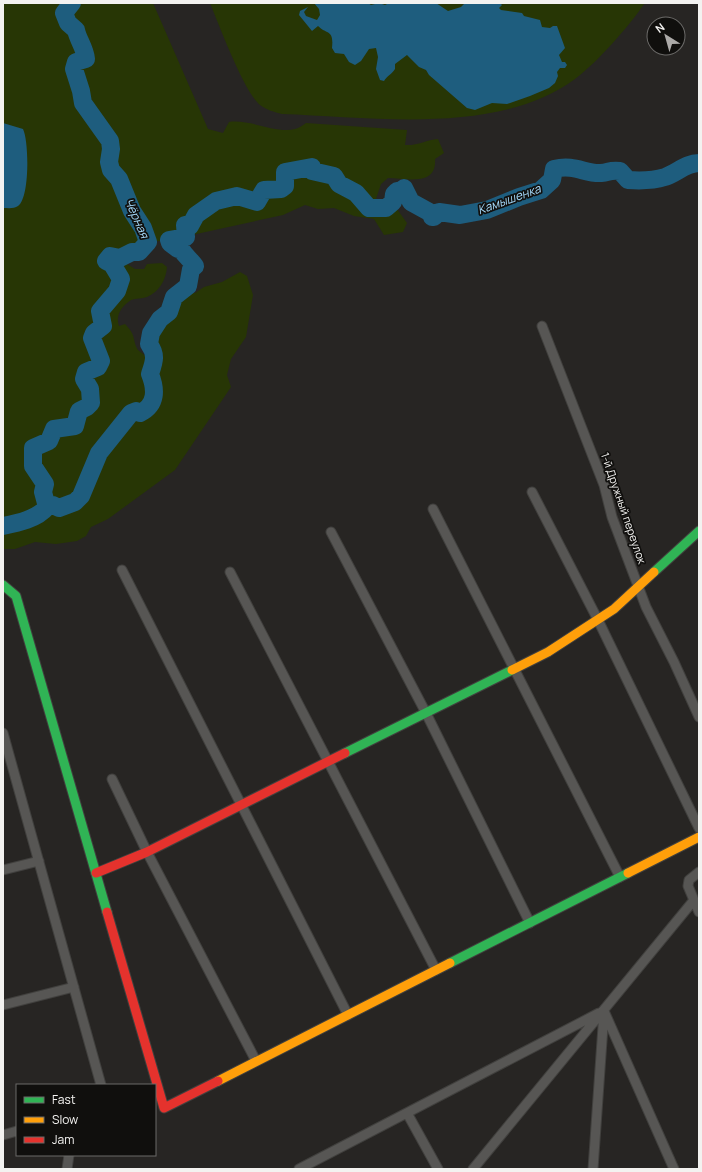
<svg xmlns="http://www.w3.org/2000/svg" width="702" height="1172" viewBox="0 0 702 1172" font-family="Manrope,sans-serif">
<rect width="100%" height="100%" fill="#272523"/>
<path fill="#273605" d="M3 3H153L208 129 223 133 229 122C250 119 277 134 295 129 299 128 303 125 306 123L407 130 405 145C417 146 426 140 438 139L444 153 435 159C437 187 406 178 388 178L381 184 376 199 386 208 397 209 407 223 403 232 384 235 374 219 354 216 334 208 318 209 305 205 283 215 169 240 149 242 139 252H132L120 258 110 256 107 261 112 264 124 262 135 269H144L147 264 162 263 167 267C166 280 159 292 147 297 142 299 136 298 131 300 122 306 115 315 119 326L125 324C137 336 132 340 138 350 141 353 145 354 147 359 149 364 146 369 150 374 155 362 157 355 149 344L151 333 160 319 169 312 174 297 177 293H195L204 287 222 282 240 272 247 276 253 295 246 337 231 359 227 375 231 387 175 470 108 519 91 527 86 536 77 541 56 544 35 542 15 549H3Z
M210 3H645C628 27 599 61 575 79 498 136 373 117 282 114 274 112 267 110 260 105 244 92 219 25 210 3Z"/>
<path fill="#1e5d7e" d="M314 3H368L371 5 379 3 385 5 389 3H436L448 11 461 7 465 3H500L502 5 499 8 501 10 522 13 524 16 540 20 542 27 550 28 553 26H557L565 48 559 55 562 62H565L567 65 565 68H560L557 72 558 76 555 83 549 88 530 96 507 104 492 103 475 110 467 108 429 75 426 70 419 67 407 55 395 64V69C392 74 387 76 384 81L380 80 376 69 378 57 376 48 369 49 361 61 355 65 349 62 344 54 335 53 332 48C334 29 327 35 318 26L312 31 299 15 300 11 308 7 304 12 306 16 317 20 320 15 319 9Z
M3 123 23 129C29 141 30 198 18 206 14 209 8 208 3 208Z"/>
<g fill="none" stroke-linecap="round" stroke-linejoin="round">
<path stroke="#1e5d7e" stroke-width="18" d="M47 507 53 505 59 508 75 502 81 496 99 453 131 413 136 411 140 413C157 405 156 389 150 374 154 362 157 355 149 344L151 333 160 319 169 312 174 297 188 286 191 269 195 266C190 259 185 256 181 249H178L170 243 169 240 186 237 185 225 190 226 196 215 216 201 237 196 257 202 264 190 281 189 285 186V172L312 167V171L334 176 339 184 356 193 369 208H386L393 202 394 194 397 191 400 192 404 188 411 202 431 213 432 217H434L439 212 460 215 487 210 519 197 541 190 552 180 554 169C575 164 585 174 601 173 610 172 609 170 620 171L628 180C641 181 652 181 665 177 677 173 686 163 699 163
M3 526C18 523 37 519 47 507L43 492 45 484 33 466V448L49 441 54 429 75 426 79 411 87 407 91 403 90 389 84 379 86 372 98 367 101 361 92 338 94 333 103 326 100 311 117 291 121 279 112 264 106 261 110 256 120 258 132 252H139L148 242 143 228 132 211 119 179 111 170 109 162 111 149 110 141 83 103 81 91 74 69 76 62 86 59C85 48 78 40 76 30L68 23 64 13 72 3"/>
<defs>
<path id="street" d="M542 326 604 485 612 517 646 607 674 662 699 717
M532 492 598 620 699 828
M433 509 620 877
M331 532 426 713 530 923
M122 570 348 1015
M230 572 436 970
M3 733 101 1085
M112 779 147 852 256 1061
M3 870 39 861
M699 872 689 880 688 886 699 912
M3 1005 74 987
M604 1011 674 1169
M407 1113 438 1169
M3 1135 17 1131
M67 1169 69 1155
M299 1169 599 1013
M473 1169 694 900
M593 1169 604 1012"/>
<path id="fast" d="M654 572 699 531
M3 585 16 596 107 912
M345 753 512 670
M450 963 628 873"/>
<path id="slow" d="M512 670 548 652 614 609 654 572
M628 873 699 837
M218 1081 450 963"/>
<path id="jam" d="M96 873 147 852 345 753
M107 912 164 1108 218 1081"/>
</defs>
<use href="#street" stroke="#41403e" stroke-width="11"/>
<use href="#fast" stroke="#41403e" stroke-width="11"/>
<use href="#slow" stroke="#41403e" stroke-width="11"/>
<use href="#jam" stroke="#41403e" stroke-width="11"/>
<use href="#street" stroke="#575654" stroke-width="9"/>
<use href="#fast" stroke="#30b455" stroke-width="9"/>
<use href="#slow" stroke="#ff9f0a" stroke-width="9"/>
<use href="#jam" stroke="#e5322d" stroke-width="9"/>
</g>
<g text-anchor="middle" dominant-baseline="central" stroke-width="3.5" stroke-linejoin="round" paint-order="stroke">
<g font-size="11" fill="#f3f2f0" stroke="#100f0d">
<text transform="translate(624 508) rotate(71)">1-й Дружный переулок</text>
</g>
<g font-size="12" font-style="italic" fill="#a6dbfc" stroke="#100f0d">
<text transform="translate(509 199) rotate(-20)">Камышенка</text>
<text transform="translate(137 218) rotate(66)">Чёрная</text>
</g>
</g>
<rect width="702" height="1172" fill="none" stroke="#f3f2f0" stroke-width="8"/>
<rect x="16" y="1084" width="140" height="72" fill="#100f0d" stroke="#6b6a68"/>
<rect x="24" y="1097" width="20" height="6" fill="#30b455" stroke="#6b6a68"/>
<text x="52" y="1104" font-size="12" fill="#f3f2f0">Fast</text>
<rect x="24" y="1117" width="20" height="6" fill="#ff9f0a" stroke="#6b6a68"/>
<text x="52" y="1124" font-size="12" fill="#f3f2f0">Slow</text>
<rect x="24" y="1137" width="20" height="6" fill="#e5322d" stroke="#6b6a68"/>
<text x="52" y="1144" font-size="12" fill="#f3f2f0">Jam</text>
<g transform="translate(666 36) rotate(323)"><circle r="19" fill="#100f0d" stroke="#6b6a68"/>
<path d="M0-3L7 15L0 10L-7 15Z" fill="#acaaa8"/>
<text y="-6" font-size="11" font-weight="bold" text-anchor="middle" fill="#f3f2f0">N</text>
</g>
</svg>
